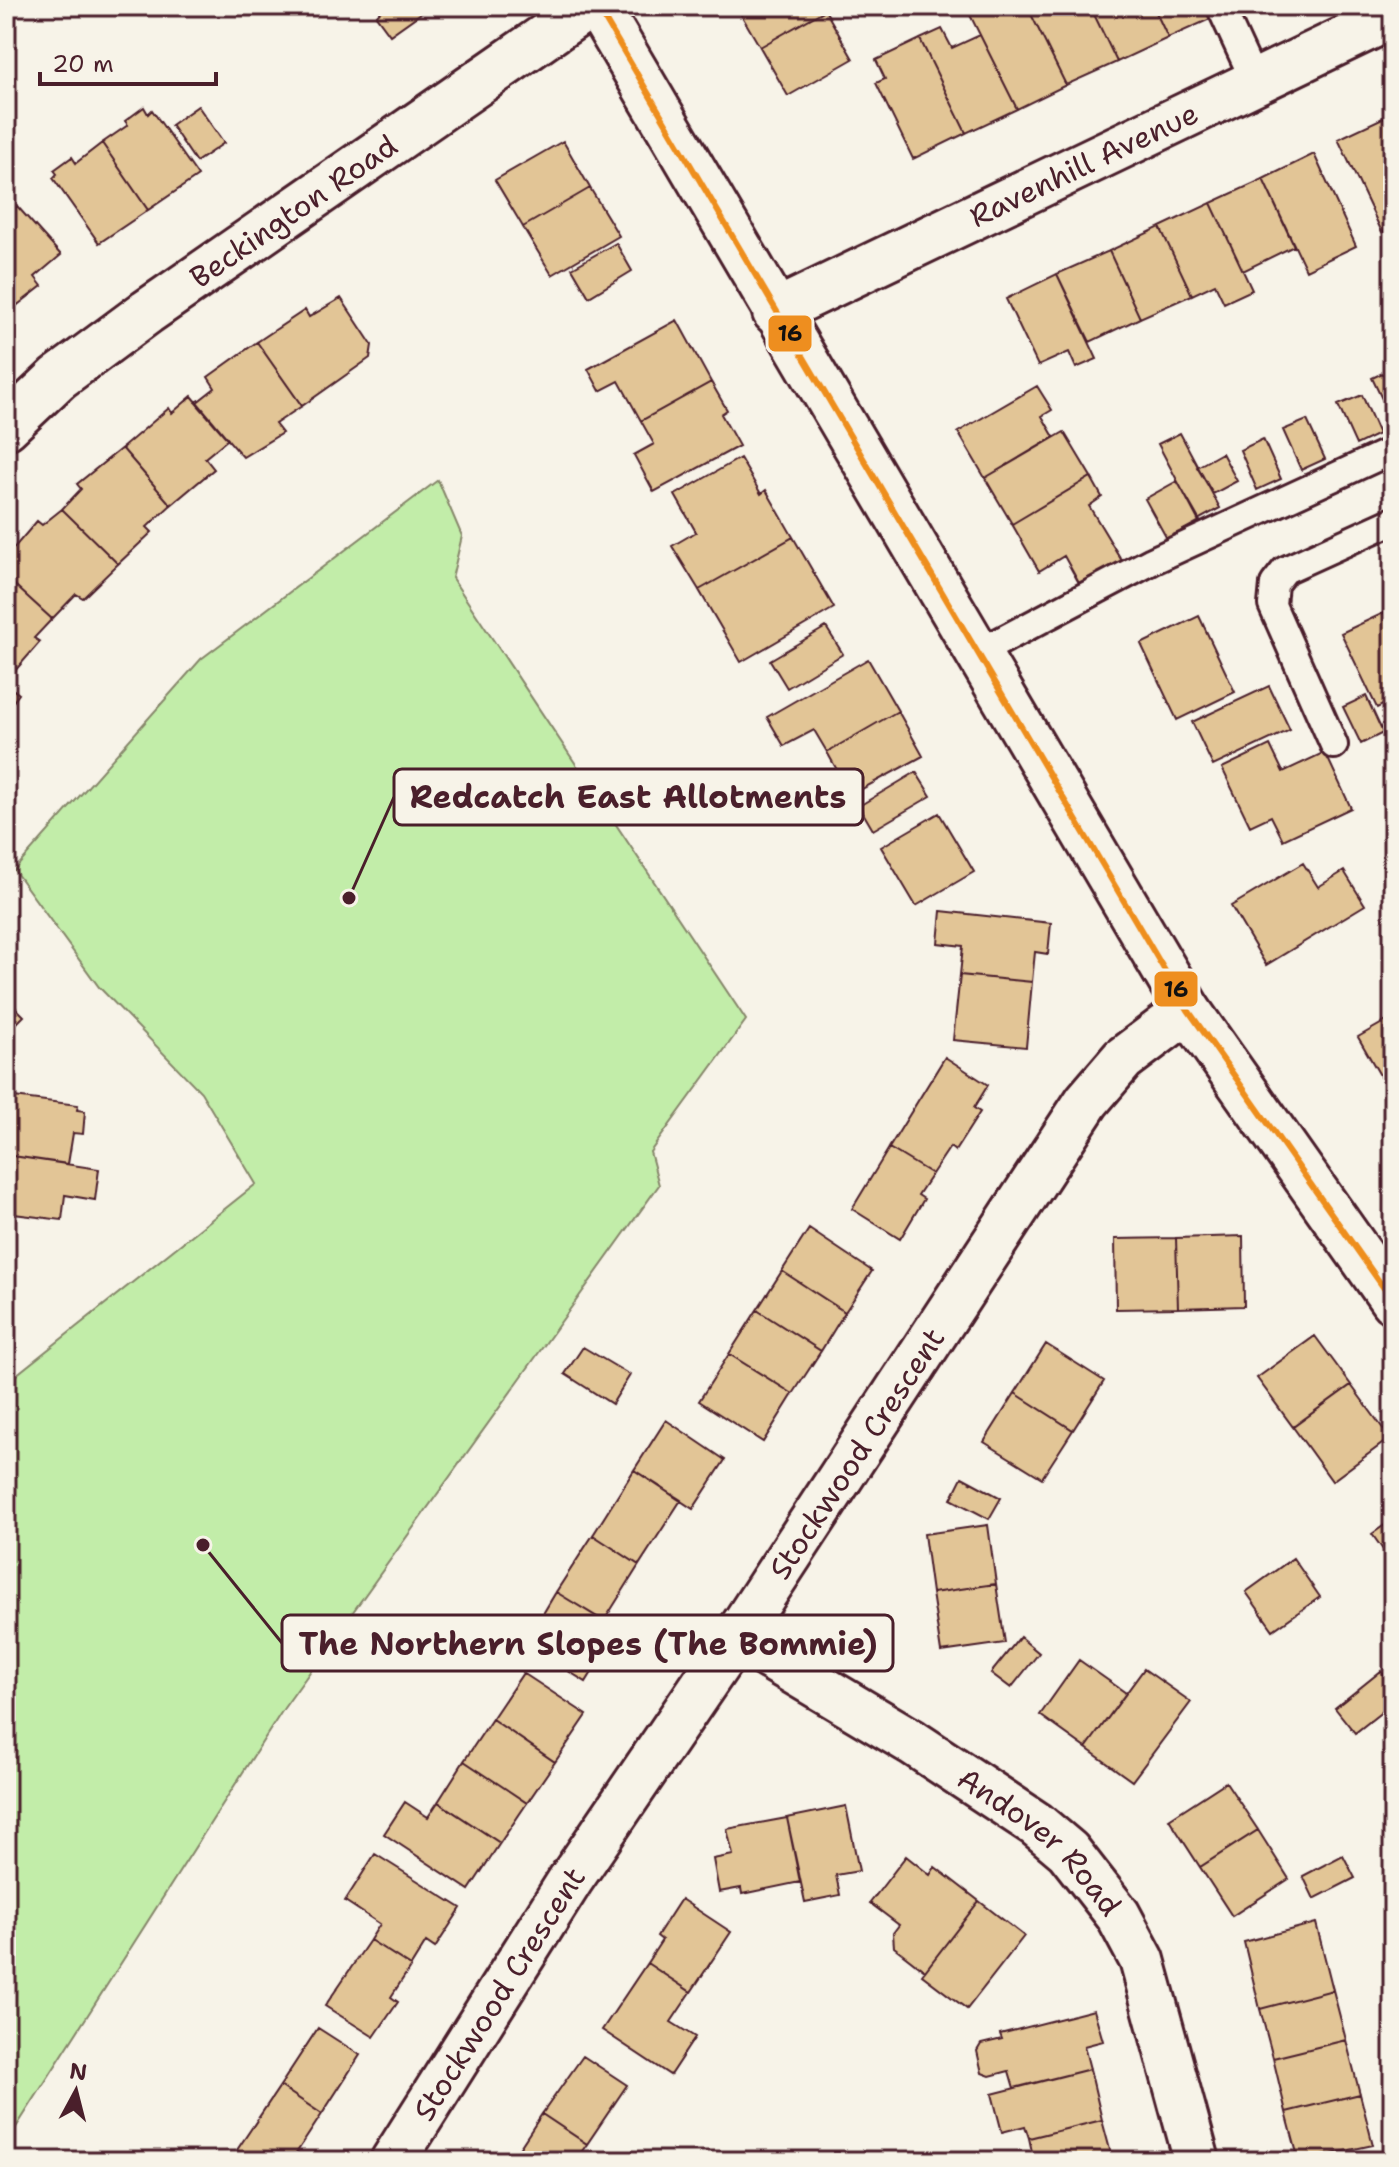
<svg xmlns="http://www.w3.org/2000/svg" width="1399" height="2167" viewBox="0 0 1399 2167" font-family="'Shantell Sans',sans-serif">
<rect width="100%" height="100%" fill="#f7f3e8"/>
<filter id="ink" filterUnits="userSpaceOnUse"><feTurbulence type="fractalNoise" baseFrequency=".0125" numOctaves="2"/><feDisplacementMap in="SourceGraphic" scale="16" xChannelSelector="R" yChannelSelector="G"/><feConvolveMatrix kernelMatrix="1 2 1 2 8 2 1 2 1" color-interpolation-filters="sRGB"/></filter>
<g filter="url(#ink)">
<path fill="#c2eda9" stroke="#86866a" stroke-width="2" d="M438 480 462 536 452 578 746 1020 650 1152 659 1185 284 1708 6 2143V1383L256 1184 201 1092 99 987 14 870 201 659Z"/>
<path fill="#e2c596" stroke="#4a1f2b" stroke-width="2" d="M385 6H431L390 35 376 16Z
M736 6H823L825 10 760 47Z
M983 6H1027L1066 85 1017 109 969 13Z
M1039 6H1090L1117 62 1066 85 1029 10Z
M1090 6H1153L1168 38 1117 62Z
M1153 6H1215L1219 15 1168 38Z
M825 10 853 59 788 96 760 47Z
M942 29 952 48 980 35 1017 109 966 133 920 39Z
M920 39 966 133 913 159 876 83 885 79 876 60Z
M198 106 224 143 196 162 171 125Z
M144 107 148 114 152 110 198 176 148 210 102 143 128 125 125 121Z
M1389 115 1393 123V226L1382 232 1338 139Z
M563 141 590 188 523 227 495 180Z
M102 143 148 210 99 243 53 178 57 174 54 170 72 157 76 163Z
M1314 154 1356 246 1306 270 1263 179Z
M1263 179 1294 246 1243 271 1211 203Z
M590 188 619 236 552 275 523 227Z
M1211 203 1252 290 1224 303 1215 284 1192 295 1160 227Z
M17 206 61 255 35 277 42 286 6 314V215Z
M1160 227 1192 295 1140 318 1109 251Z
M616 243 632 271 589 297 572 268Z
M1109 251 1140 318 1090 342 1057 274Z
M1057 274 1097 359 1076 368 1069 352 1038 366 1006 299Z
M341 298 372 345 370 358 302 406 257 342 305 310 309 317Z
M677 320 711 382 641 421 619 381 600 391 588 369Z
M257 342 302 406 275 424 282 433 243 457 196 403 215 388 208 377Z
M1393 368V422L1372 378Z
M711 382 727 410 721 414 739 446 654 492 634 455 654 444 641 421Z
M1037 386 1052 410 1042 416 1054 437 985 478 958 432Z
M1362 395 1379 434 1356 445 1338 405Z
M192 396 228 439 205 458 214 469 171 505 122 448 169 408 172 413Z
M1307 420 1325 459 1301 470 1283 430Z
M1064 432 1091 477 1012 524 985 478Z
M1180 433 1220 508 1198 520 1158 444Z
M1263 439 1281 479 1257 490 1240 450Z
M122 448 171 505 147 527 152 532 118 564 62 509 81 489 77 484Z
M1222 453 1237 481 1213 494 1197 467Z
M740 458 761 494 766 490 793 537 699 590 672 546 696 532 675 495Z
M1091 477 1102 497 1089 506 1122 561 1080 585 1064 556 1039 571 1012 524Z
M1177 481 1200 521 1167 539 1145 499Z
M62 509 118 564 83 598 76 594 52 619 6 577V557L37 521 42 525Z
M793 537 834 608 741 662 699 590Z
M6 577 52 619 34 638 40 642 7 680Z
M1392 609 1393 700 1377 708 1341 633Z
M1199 616 1235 692 1177 720 1141 644Z
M826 627 843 654 787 688 770 660Z
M868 659 898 711 827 752 814 730 784 746 767 717Z
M6 684 19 694 6 711Z
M1269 686 1290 730 1213 766 1192 722Z
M1366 696 1383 733 1361 744 1343 707Z
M898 711 923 756 851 795 827 752Z
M1270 745 1283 772 1325 752 1351 808 1283 840 1271 816 1250 826 1222 768Z
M916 772 931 796 873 830 859 806Z
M939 813 974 872 916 906 881 847Z
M1303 863 1318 887 1344 871 1365 905 1266 965 1231 906Z
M941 911 1051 923 1048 954 1035 952 1032 982 960 975 963 946 938 943Z
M960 975 1032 982 1026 1047 953 1040Z
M6 998 24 1016 6 1034Z
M1393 1017V1098L1358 1037Z
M945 1057 988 1085 974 1108 980 1112 955 1151 950 1147 932 1174 889 1148Z
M6 1096 78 1105 77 1110 85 1111 83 1134 73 1133 68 1164 6 1155Z
M889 1148 932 1174 918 1195 924 1199 900 1239 852 1209Z
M6 1155 99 1169 95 1200 65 1195 62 1220 6 1213Z
M809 1229 872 1271 845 1312 782 1271Z
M1243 1236 1244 1306 1178 1308 1176 1238Z
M1176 1238 1178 1308 1116 1309 1115 1239Z
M782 1271 845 1312 821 1351 757 1310Z
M757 1310 821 1351 793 1394 729 1354Z
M1315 1336 1351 1385 1293 1427 1257 1378Z
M1046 1344 1104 1381 1073 1430 1015 1393Z
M583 1347 630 1375 612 1404 565 1374Z
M729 1354 793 1394 763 1442 699 1401Z
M1351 1385 1390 1438 1332 1481 1293 1427Z
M1015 1393 1073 1430 1042 1478 984 1442Z
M666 1420 725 1460 693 1509 634 1470Z
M634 1470 681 1500 639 1565 593 1535Z
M962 1477 1001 1498 989 1519 951 1499Z
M1393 1519V1564L1372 1534Z
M988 1525 996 1584 932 1593 924 1534Z
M593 1535 639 1565 604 1621 556 1592Z
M1293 1558 1320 1597 1273 1630 1246 1592Z
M996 1584 1005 1643 941 1652 932 1593Z
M556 1592 618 1630 586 1682 525 1644Z
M1020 1637 1039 1653 1011 1688 991 1673Z
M1079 1660 1126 1693 1086 1748 1040 1715Z
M1144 1669 1191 1702 1132 1781 1086 1748Z
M1381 1671 1393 1687V1703L1355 1733 1335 1708Z
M523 1673 587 1715 555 1762 492 1719Z
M492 1719 555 1762 527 1803 464 1761Z
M464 1761 527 1803 500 1843 438 1802Z
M1226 1782 1258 1830 1200 1867 1169 1819Z
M405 1802 428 1817 438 1802 500 1843 469 1890 384 1834Z
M846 1806 859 1871 836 1875 840 1895 805 1902 787 1818Z
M787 1818 800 1882 742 1894 741 1888 719 1892 713 1859 733 1855 727 1829Z
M1258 1830 1289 1879 1232 1916 1200 1867Z
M375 1854 461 1908 435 1948 426 1942 411 1966 370 1940 380 1924 345 1901Z
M1343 1855 1355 1878 1314 1899 1303 1876Z
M906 1856 930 1875 935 1867 979 1901 925 1971 894 1947 893 1933 899 1925 870 1903Z
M681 1899 731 1932 691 1992 647 1963 662 1940 657 1936Z
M979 1901 1024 1936 967 2009 922 1975Z
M1316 1923 1333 1990 1260 2009 1244 1942Z
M370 1940 411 1966 391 1997 398 2002 374 2037 325 2006Z
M647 1963 691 1992 671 2022 695 2037 670 2075 602 2030Z
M1333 1990 1346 2040 1273 2058 1260 2009Z
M1094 2010 1103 2041 1084 2046 1090 2069 1014 2088 1009 2071 990 2076 982 2073 977 2051 981 2044 1002 2039 1000 2034Z
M318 2028 360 2055 322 2114 280 2086Z
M1346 2040 1360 2094 1286 2112 1273 2058Z
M583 2056 627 2085 587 2144 542 2114Z
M1090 2069 1102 2120 1029 2138 1025 2126 1002 2132 992 2094Z
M280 2086 322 2114 291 2161H253L237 2150Z
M1360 2094 1373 2145 1299 2161 1286 2112Z
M542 2114 587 2144 575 2161H511Z
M1102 2120 1113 2161H1034L1029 2138Z"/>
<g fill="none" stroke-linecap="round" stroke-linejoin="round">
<defs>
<path id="service" d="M1220 6 1255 82
M976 654 1152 561 1393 450
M1334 745 1272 605 1274 584 1285 570 1393 521"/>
<g id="minor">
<path id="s1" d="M775 312 1393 16"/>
<path id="s2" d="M6 427 58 378 147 312 589 6"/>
<path id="s3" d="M736 1637 912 1742 1036 1824 1068 1851 1118 1915 1142 1960 1197 2161"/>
<path id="s4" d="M393 2161 571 1879 736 1637 1087 1101 1123 1059 1188 1010"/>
</g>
<path id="secondary" d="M597 6 1188 1010 1393 1301"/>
</defs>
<use href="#service" stroke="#4a1f2b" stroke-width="32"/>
<use href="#minor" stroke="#4a1f2b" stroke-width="50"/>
<use href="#secondary" stroke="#4a1f2b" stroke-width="50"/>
<use href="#service" stroke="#f7f3e8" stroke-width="26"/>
<use href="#minor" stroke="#f7f3e8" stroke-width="44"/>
<use href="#secondary" stroke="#f7f3e8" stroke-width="44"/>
<defs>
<path id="bus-1" d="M597 6 1188 1010 1393 1301"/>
</defs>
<use href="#bus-1" stroke="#f7f3e8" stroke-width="12"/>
<use href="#bus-1" stroke="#ee8e1f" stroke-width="6"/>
</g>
</g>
<g text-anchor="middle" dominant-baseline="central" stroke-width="8" stroke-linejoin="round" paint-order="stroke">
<g font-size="30" fill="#4a1f2b" stroke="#f7f3e8">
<text stroke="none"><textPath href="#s1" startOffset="342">Ravenhill Avenue</textPath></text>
<text stroke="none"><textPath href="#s2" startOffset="360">Beckington Road</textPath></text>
<text stroke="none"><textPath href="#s4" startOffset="846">Stockwood Crescent</textPath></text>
<text stroke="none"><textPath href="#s3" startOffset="368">Andover Road</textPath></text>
<text stroke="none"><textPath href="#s4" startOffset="198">Stockwood Crescent</textPath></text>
</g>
</g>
<path fill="none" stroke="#4a1f2b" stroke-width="3" d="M349 898L394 797M203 1545L282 1643"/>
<g fill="#4a1f2b" stroke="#f7f3e8" stroke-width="3">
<circle cx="349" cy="898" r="8"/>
<circle cx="203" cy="1545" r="8"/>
</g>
<g fill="#f7f3e8" stroke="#4a1f2b" stroke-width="3">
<rect x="394" y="769" width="469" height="56" rx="8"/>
<rect x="282" y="1615" width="611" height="56" rx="8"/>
</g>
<g font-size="32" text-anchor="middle" font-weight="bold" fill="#4a1f2b">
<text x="628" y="808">Redcatch East Allotments</text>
<text x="588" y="1655">The Northern Slopes (The Bommie)</text>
</g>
<g stroke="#f7f3e8" stroke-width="3">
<rect x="767" y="314" width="46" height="39" rx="8" fill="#ee8e1f"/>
<rect x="1153" y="970" width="46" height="38" rx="8" fill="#ee8e1f"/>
</g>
<g font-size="22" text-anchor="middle" font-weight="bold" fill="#111">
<text x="790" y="341">16</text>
<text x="1176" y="997">16</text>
</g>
<rect width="1399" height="2167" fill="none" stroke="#f7f3e8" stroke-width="32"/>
<rect x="16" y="16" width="1367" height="2135" fill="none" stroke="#4a1f2b" stroke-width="3" filter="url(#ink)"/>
<g transform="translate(76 2091) rotate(7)" stroke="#f7f3e8" stroke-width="6" paint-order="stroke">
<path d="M0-6L14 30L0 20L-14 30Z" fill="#4a1f2b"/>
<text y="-12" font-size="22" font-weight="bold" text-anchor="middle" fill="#4a1f2b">N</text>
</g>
<path d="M40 72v12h176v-12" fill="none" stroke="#4a1f2b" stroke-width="4"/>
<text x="52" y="72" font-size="24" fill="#4a1f2b" stroke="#f7f3e8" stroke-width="6" paint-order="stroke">20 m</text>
</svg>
